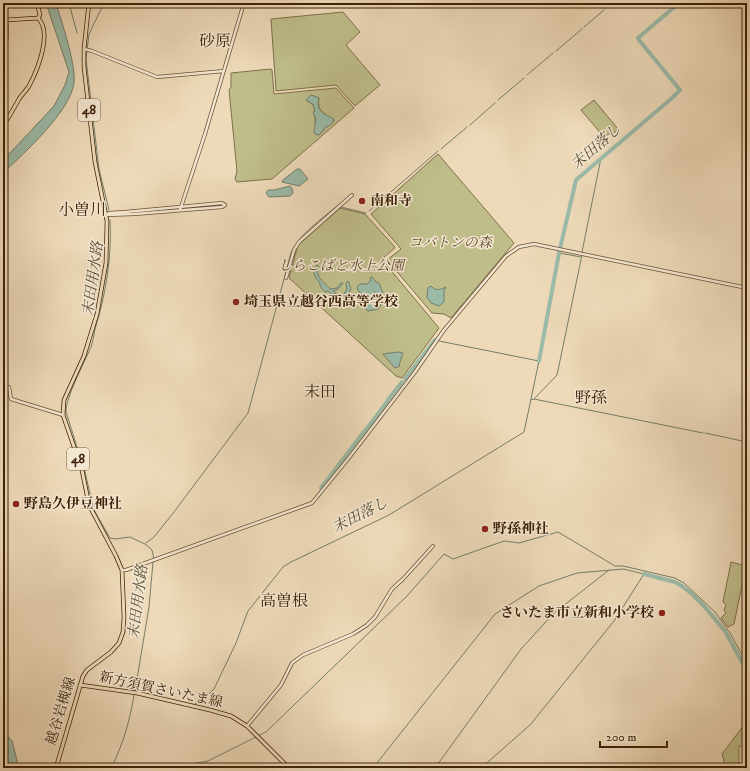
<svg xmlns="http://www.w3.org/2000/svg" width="750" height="771" viewBox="0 0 750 771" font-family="'IM FELL DW Pica','Noto Serif JP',serif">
<rect width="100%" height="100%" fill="#eedab9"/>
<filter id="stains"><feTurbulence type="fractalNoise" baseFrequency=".005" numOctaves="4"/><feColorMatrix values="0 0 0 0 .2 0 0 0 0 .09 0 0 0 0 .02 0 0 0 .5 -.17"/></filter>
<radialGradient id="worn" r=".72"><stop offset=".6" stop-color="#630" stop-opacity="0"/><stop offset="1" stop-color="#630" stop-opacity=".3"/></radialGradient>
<path fill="#bfbe8b" stroke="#7e7049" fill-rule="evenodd" d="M343 12 360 32 346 45 380 85 355 106 336 85 276 91 271 19Z
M271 69 272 70 274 94 336 88 354 108 272 179 237 182 235 179 237 171 229 90 231 87V73ZM311 95 319 98C317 112 323 112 334 120V121L326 127 320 134 315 123V111L313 104 307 101V99Z
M594 100 618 129 612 135 610 133 604 137 581 110Z
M438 154 514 243 451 318 444 314 432 313 387 260 401 249 371 214Z
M340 208 365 214 394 246 395 248 384 257V262L439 328 402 378 396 376 289 278 298 245Z
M731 562 746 566 734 624 728 627 721 618 726 613 724 610 726 605 723 602Z
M744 725H747V747L739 746V768H726L722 754Z"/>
<path fill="#9bbba9" stroke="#757e68" d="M46 3H56C62 23 76 64 74 83 70 112 24 153 3 173V159L11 152 54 106 65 85 69 72Z
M311 95 319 98C316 112 323 113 334 119L332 124 326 127 319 135 315 134 314 132 316 119 313 112 315 111 313 104 307 101V99Z
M297 169H300L308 179 299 186 282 182 283 180Z
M290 186 292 188 293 193 290 196 269 197 266 193 268 190H274Z
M317 265 319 267C314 276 324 282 330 289L337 288 341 283H343L338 289 333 291 336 294 340 295 344 294 347 289 346 283 348 281 351 288C347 303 336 299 328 291L325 292 320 286V283C315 278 311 271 317 265Z
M372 277 376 282 379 283 383 293 378 296 375 292 372 294C374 299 379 300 381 305L378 309 368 311 364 307 367 301 366 296 359 292 357 287 360 284H367L371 280 370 278Z
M431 286C436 292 441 289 446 287L444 291V302L439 306 431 303 427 297 428 288Z
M398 352 403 353 399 365 400 366 395 368 383 354Z
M3 731 12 741 19 768H8L3 751Z"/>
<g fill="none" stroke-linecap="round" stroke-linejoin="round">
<path stroke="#757e68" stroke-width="1" d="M69 3 77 33
M104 3 89 34 86 59 99 169 109 210
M144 3V6L175 3
M606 8 612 3
M584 27 604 10
M556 51 582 29
M527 75 553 53
M498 100 524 78
M470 125 495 103
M441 149 467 127
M341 207 366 213
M369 211 438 151
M110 220C112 256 106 294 95 329 94 335 93 341 91 347 85 361 65 399 66 412L85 472 92 502 94 510 110 538 115 539 130 537 145 544 152 550 154 559
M582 252 601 158
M559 253 581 257
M534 399 557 375 582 255
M531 400 534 399 703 433
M705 433 747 442
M146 543 154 537 174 512 248 413 291 253C299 234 322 219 337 206
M135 691 149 607 153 562
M195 704 202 700 214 689 236 643 248 611 283 567 291 562 389 515 524 432 539 361 439 341
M111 768C123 745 130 720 134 695
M186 768 197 763 208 761 266 732 407 596 444 554 453 559 504 541 519 543 558 532 615 566H623L675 578 684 583 715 612 730 633 747 664
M373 768 495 614 539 586 577 573 623 569 644 574 614 621 530 725 481 768
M435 768 521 649 553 614 609 570"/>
<path stroke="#9bbba9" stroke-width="4" d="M539 361 559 253 576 180 672 98 680 90 639 40 638 38 679 3
M405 379 435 340
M388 400 402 382
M365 431 387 402
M321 488 363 433
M644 574 675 582 682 586 692 594 704 606 725 631 747 671"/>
<defs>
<path id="minor" d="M84 49 92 51 157 77 224 71
M180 210 205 134 244 3
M106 215 109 213 125 212 222 203 225 205
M106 215 135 214 222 207 225 205
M286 278 294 250 299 242 352 195
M3 386 9 387 11 399 63 415
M122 570H126L312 503 348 459 415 372 444 330 506 256 519 247 534 244 747 288
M247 726 281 685 292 663 303 655 353 634 367 625 375 617 392 589 403 579 433 546"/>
<path id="major" d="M37 3 40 15 38 18
M3 62C7 42 8 23 3 3
M3 126C9 117 14 108 19 99 22 94 26 91 29 86 37 71 53 33 38 18L6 20
M80 685 137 693 210 710 231 716 247 726 289 768
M56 768 83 676 87 670 111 652 119 643 123 632 124 617 122 570 116 556 89 505 82 470 63 415 64 400 84 356 97 314 106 263 107 221 95 162 84 67V49L89 3"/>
</defs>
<use href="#minor" stroke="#695034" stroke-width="4"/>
<use href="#major" stroke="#3d2207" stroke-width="4.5"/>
<use href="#minor" stroke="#f4e7d2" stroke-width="2.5"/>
<use href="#major" stroke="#eedab9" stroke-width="3"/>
</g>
<g fill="#8f2418" stroke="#f4e7d2" stroke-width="1.5">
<circle cx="362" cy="201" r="4"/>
<circle cx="236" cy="302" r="4"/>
<circle cx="16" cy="504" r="4"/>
<circle cx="485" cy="529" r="4"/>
<circle cx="662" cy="613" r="4"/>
</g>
<g text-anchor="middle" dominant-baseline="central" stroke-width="3" stroke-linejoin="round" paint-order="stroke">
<g fill="#f4e7d2" stroke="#745d44" stroke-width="1">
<rect x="78" y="99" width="22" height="22" rx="3"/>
<rect x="67" y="448" width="22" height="22" rx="3"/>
</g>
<g font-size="13" font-weight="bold" fill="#3d2207">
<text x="89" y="110">48</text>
<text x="78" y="459">48</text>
</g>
<g font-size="14" font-weight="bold" fill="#3d2207" stroke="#f4e7d2" text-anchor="start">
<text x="370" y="201">南和寺</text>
<text x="244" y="302">埼玉県立越谷西高等学校</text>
<text x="24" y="504">野島久伊豆神社</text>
<text x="493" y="529">野孫神社</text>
<text x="654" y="613" text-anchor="end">さいたま市立新和小学校</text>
</g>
<g font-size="14" font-style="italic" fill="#5e4928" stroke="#f4e7d2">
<text x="450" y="243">コバトンの森</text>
<text x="341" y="266">しらこばと水上公園</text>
</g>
<g font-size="14" fill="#3d2207" stroke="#f4e7d2">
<text transform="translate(161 690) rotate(12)">新方須賀さいたま線</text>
<text transform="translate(61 711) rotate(-73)">越谷岩槻線</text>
</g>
<g font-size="15" font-style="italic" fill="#595038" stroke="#f4e7d2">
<text transform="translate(596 147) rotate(-41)">末田落し</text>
<text transform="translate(93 279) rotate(-82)">末田用水路</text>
<text transform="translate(360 515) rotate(-27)">末田落し</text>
<text transform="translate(138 602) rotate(-83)">末田用水路</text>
</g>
<g font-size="16" fill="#3d2207" stroke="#f4e7d2">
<text x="215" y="41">砂原</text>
<text x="82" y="210">小曽川</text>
<text x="320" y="392">末田</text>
<text x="591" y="398">野孫</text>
<text x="284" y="601">高曽根</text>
</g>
</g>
<rect width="750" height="771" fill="none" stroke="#eedab9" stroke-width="16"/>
<rect x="4" y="4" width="742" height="763" fill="none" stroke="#3d2207" stroke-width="2"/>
<rect x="8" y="8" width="734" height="755" fill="none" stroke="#3d2207"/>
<path d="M600 741v6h67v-6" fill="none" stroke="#3d2207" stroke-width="2"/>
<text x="606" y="741" font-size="12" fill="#3d2207" stroke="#f4e7d2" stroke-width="3" paint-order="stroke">200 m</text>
<rect width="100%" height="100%" filter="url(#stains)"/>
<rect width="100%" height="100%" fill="url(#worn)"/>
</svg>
